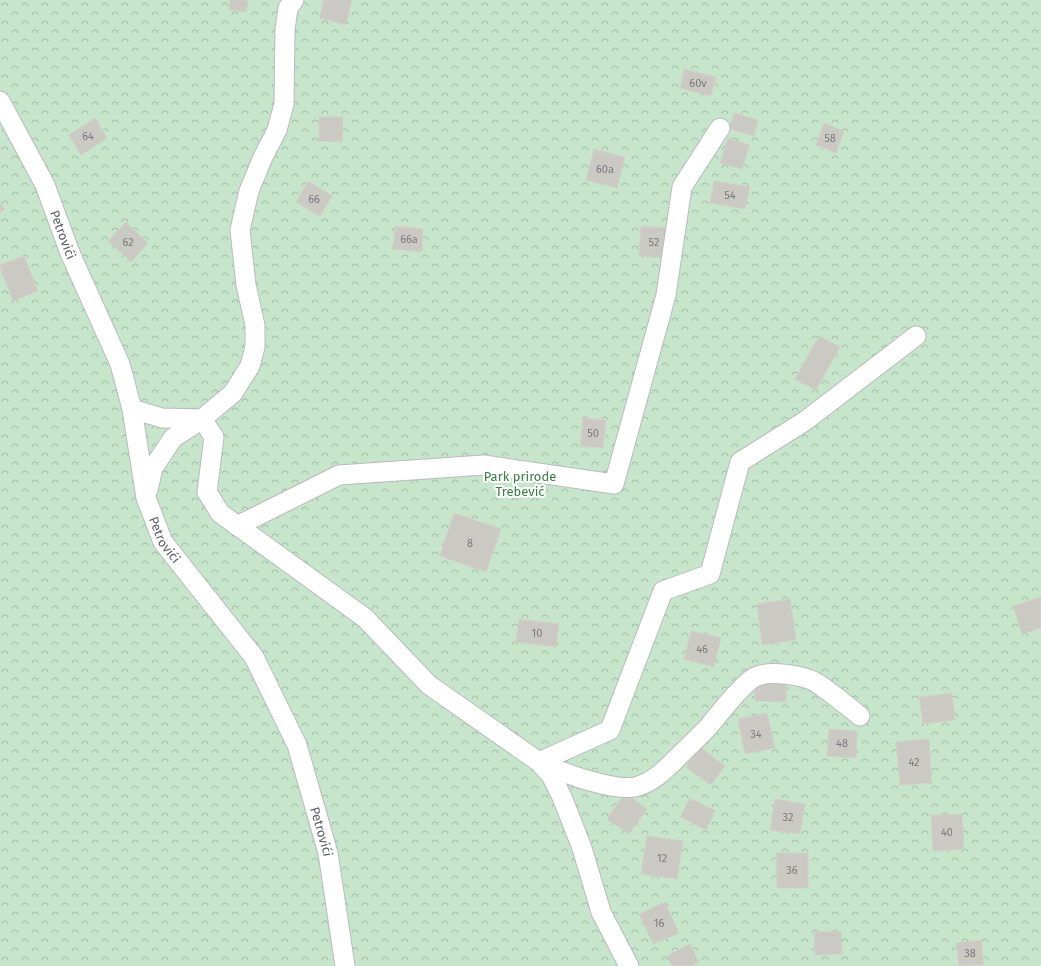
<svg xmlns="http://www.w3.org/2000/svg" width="1041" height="966" viewBox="0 0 1041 966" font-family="'Fira Sans',sans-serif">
<defs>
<pattern id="park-crowns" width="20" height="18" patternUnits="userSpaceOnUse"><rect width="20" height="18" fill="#c6e5ca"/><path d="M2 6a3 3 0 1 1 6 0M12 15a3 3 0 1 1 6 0" fill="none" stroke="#a4bda8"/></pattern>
</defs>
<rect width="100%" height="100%" fill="#efefe7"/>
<path fill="url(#park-crowns)" d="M0 0H1041V966H0Z"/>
<path fill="#cbc9c4" stroke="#d4d1c6" d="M230 0H248L246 12 229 10Z
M324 0H352L346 25 319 18Z
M684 69 716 77 711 96 680 88Z
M734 113 758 120 754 136 729 129Z
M319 117H343L342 142 319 141Z
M95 118 107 138 81 155 69 135Z
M824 123 844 131 836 153 816 145Z
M728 138 750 145 742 169 720 163Z
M594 149 625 157 617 188 586 180Z
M308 181 332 196 320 216 296 202Z
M714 181 750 187 745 209 710 203Z
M0 203 5 209 0 213Z
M126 222 148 243 131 262 108 241Z
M395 226 423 229 422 252 393 249Z
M641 226 668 228 666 258 639 256Z
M24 256 38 291 13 301 0 268V265Z
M819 336 840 347 816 390 795 379Z
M583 418 606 420 603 448 580 446Z
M454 513 501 529 486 572 440 556Z
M1041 597V628L1022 634 1013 606Z
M790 599 796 640 762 645 757 604Z
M519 619 559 624 556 647 516 642Z
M691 631 721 638 714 667 684 659Z
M755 680 786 681V702L755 701Z
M952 693 955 720 923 724 919 697Z
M767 713 775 748 745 754 738 719Z
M829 729 857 731 856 758 827 756Z
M929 739 932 783 900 785 896 742Z
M700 747 725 766 711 785 686 767Z
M625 793 647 809 629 834 607 819Z
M690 798 715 811 706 830 680 817Z
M775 799 805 804 800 834 770 830Z
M962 814 964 849 933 851 931 815Z
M647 836 683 841 677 879 641 874Z
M776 853H808V888H777Z
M665 902 679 933 653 944 639 914Z
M841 931 842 954 815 955 814 932Z
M981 940 984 964 959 966 956 943Z
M690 944 699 962 691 966H672L667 956Z"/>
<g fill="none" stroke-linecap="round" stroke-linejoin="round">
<defs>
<g id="minor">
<path id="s1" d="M0 101 45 185 70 253 120 364 132 409 146 498 163 542 254 657 297 745 328 853 345 966"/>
<path d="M132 409 162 418 202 419 214 437 207 492 220 513 365 618 429 685 539 762 551 775 562 797 582 848 601 912 629 966"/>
<path d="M148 490 153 468 173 438 202 419 233 393 250 366 255 347V325L246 285 240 230 249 191 263 157 277 130 284 104 285 30 288 8 294 0"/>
<path d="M237 526 339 475 484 465 614 484 666 295 682 187 720 128"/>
<path d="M539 762 610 730 663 591 710 574 740 462 805 421 916 336"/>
<path d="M542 764C564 773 612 791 635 787 653 783 667 768 679 756 689 746 700 736 709 726 719 714 743 683 755 677 769 670 804 675 817 683 832 693 846 705 860 716"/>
</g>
</defs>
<use href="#minor" stroke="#b9bbbf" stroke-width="21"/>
<use href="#minor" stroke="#fff" stroke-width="19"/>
</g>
<g text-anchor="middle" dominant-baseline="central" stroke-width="4" stroke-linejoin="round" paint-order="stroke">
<g font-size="11" fill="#797b7e">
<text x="698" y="83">60v</text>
<text x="88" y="136">64</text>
<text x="830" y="138">58</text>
<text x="605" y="169">60a</text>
<text x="730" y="195">54</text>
<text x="314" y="199">66</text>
<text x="409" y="239">66a</text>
<text x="128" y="242">62</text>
<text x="654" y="242">52</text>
<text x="593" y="433">50</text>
<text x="470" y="543">8</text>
<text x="537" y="633">10</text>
<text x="702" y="649">46</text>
<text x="756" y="734">34</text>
<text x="842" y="743">48</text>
<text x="914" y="762">42</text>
<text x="788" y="817">32</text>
<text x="947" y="832">40</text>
<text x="662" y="858">12</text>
<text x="792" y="870">36</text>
<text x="659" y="923">16</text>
<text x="970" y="953">38</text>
</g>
<g font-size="13" fill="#5e6166" stroke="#fff">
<text stroke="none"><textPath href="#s1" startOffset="148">Petrovići</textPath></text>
<text stroke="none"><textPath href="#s1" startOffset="472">Petrovići</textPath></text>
<text stroke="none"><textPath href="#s1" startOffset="808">Petrovići</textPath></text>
</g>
<g font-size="13" fill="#3c8046" stroke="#fff">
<text x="520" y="476">Park prirode<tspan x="520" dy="15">Trebević</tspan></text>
</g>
</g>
</svg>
